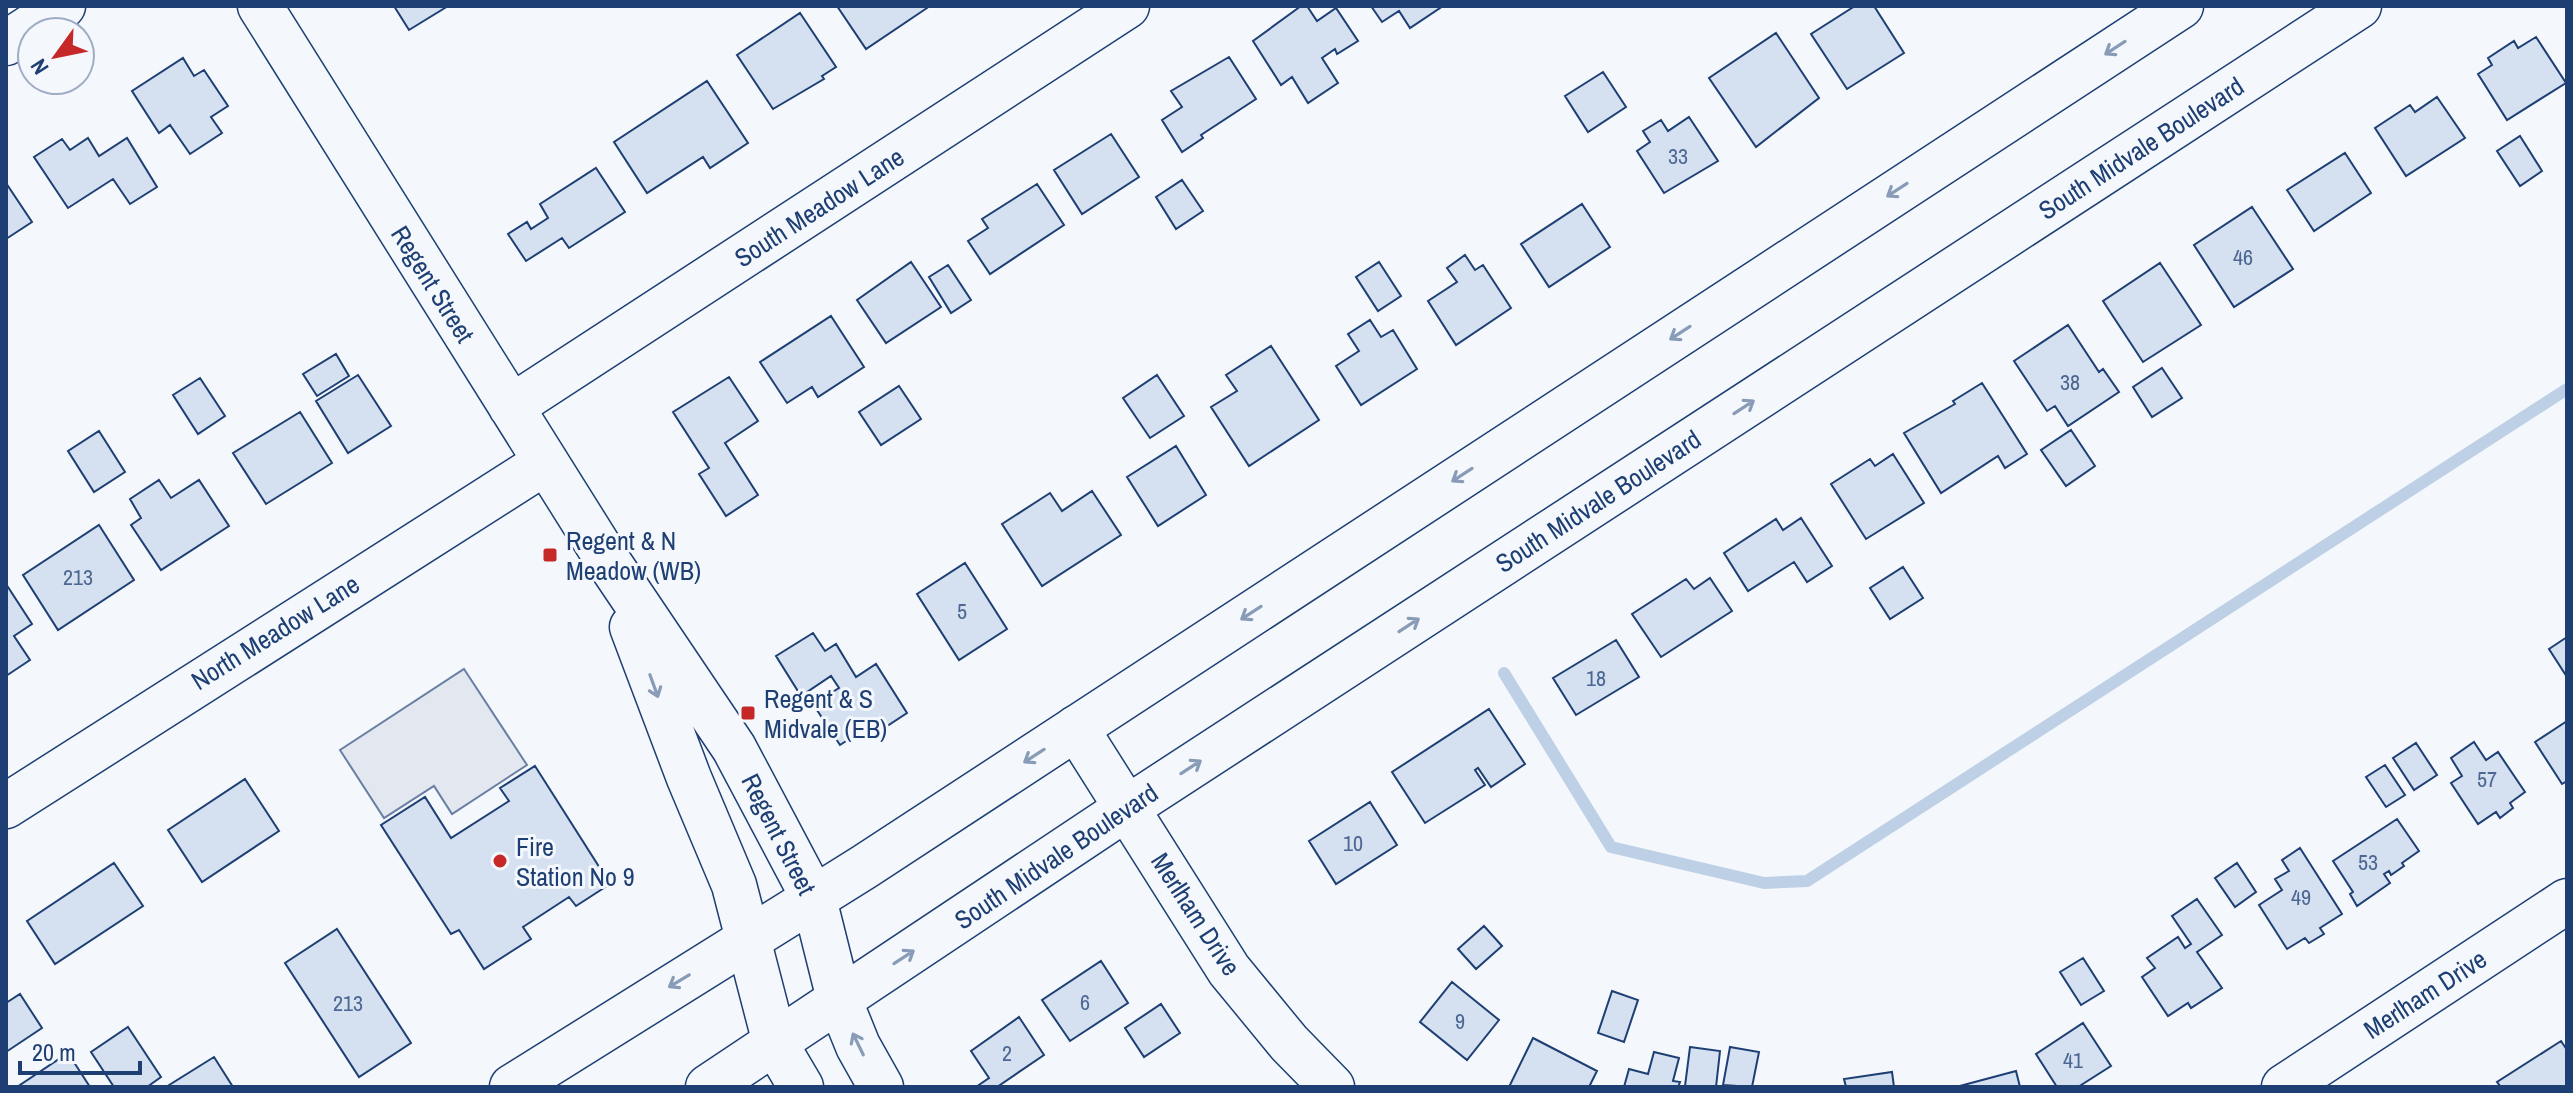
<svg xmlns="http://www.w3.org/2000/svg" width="2573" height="1093" viewBox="0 0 2573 1093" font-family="'Archivo Narrow',sans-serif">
<rect width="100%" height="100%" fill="#f4f7fb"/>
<path fill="#e3e8f0" stroke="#687fa3" stroke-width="2" d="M464 669 527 765 452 814 434 786 384 818 340 750Z"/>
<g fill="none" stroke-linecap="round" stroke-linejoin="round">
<path stroke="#bed0e5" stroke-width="12" d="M1504 673 1611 847 1764 883 1807 881 2567 389"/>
</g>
<path fill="#d5e0f0" stroke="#1d3f73" stroke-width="2" d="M394 6H448L409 30Z
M837 6H926L927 8 866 49Z
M1301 6H1307L1317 21 1336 8 1358 41 1337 54 1335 49 1322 58 1338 83 1308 103 1292 77 1281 85 1253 41Z
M1371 6H1443L1410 28 1399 11 1382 22Z
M1855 6H1874L1904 53 1847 89 1811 34Z
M800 13 836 67 822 76 824 79 773 109 737 55Z
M1776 33 1819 98 1756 147 1709 78Z
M2536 37 2566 83 2507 120 2478 74 2492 65 2488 58 2514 41 2518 48Z
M1229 57 1256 99 1201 135 1203 138 1182 152 1162 120 1182 107 1171 91Z
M183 58 194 76 204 70 228 106 211 117 222 133 190 154 170 125 159 133 132 91Z
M1603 72 1626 107 1588 132 1565 96Z
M707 81 748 143 710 168 703 157 647 193 614 142Z
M2437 97 2465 138 2406 176 2375 128 2410 105 2415 112Z
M1689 117 1718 161 1664 193 1637 151 1650 142 1643 131 1661 120 1668 131Z
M1111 134 1139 177 1082 214 1054 170Z
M2520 136 2542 171 2520 186 2497 151Z
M88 138 99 156 127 138 157 187 130 204 113 179 68 208 34 157 62 139 70 150Z
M2345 153 2371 193 2314 231 2287 190Z
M596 168 625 212 569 248 562 238 526 261 508 234 527 222 531 229 548 218 540 204Z
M1182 180 1203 211 1176 229 1156 197Z
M6 183 32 222 6 239Z
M1037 184 1064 225 990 274 968 241 988 228 982 219Z
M1582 204 1610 247 1549 287 1521 244Z
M2252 207 2293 269 2234 307 2194 245Z
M1465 255 1475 270 1483 265 1511 308 1456 345 1428 301 1457 282 1447 268Z
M911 262 941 307 886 343 857 300Z
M1379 262 1401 296 1378 311 1356 277Z
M2160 263 2201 325 2143 362 2103 301Z
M948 265 971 300 951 313 929 277Z
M831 316 864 367 818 397 812 387 787 403 760 362Z
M1370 320 1381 337 1393 330 1417 369 1361 405 1336 366 1359 351 1348 334Z
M2068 325 2099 372 2103 369 2119 392 2068 426 2055 406 2047 411 2014 361Z
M1271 346 1319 420 1249 466 1211 407 1237 391 1226 375Z
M336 354 349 376 317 396 303 374Z
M2162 368 2182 398 2152 417 2133 387Z
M358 375 391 426 348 453 316 401Z
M1157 375 1184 416 1150 438 1123 398Z
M729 377 758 421 725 443 758 495 726 516 699 474 709 468 673 412Z
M200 378 225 416 198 434 173 395Z
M1982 383 2027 454 2005 468 1998 456 1941 493 1904 433 1955 404 1953 401Z
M899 386 921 419 881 445 859 412Z
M300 412 332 463 266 504 233 453Z
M2071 430 2095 466 2066 486 2041 450Z
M99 431 125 472 94 492 68 451Z
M1176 446 1206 495 1158 526 1127 477Z
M1893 454 1924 503 1866 539 1831 484 1870 459 1875 466Z
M159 480 171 498 199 480 229 526 161 570 131 525 141 518 130 499Z
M1092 491 1121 535 1042 586 1002 524 1050 493 1062 511Z
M1801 518 1832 566 1807 582 1794 562 1748 591 1724 553 1776 519 1783 530Z
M99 525 134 580 58 630 23 575Z
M965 563 1007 629 959 660 917 594Z
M1903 567 1923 598 1890 619 1870 588Z
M1710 578 1732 611 1661 657 1632 614 1686 579 1694 589Z
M6 584 32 624 14 636 30 660 6 676Z
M813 633 825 651 836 644 856 677 876 664 907 713 878 732 873 724 840 745 813 704 839 688 831 676 801 696 776 656Z
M2567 637V677L2549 649Z
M1616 640 1639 677 1576 715 1553 678Z
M1489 709 1525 764 1491 787 1478 768 1475 770 1485 785 1425 823 1392 772Z
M2567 721V781L2562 784 2535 742Z
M2474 742 2486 760 2498 752 2525 792 2510 803 2513 808 2500 818 2496 812 2478 824 2451 783 2462 776 2451 758Z
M2416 743 2437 775 2414 790 2393 758Z
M2385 765 2405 795 2386 807 2366 777Z
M535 766 610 884 576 906 569 897 523 927 531 939 484 969 459 930 451 934 381 825 425 797 451 838 509 801 500 788Z
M245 779 279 831 202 882 168 830Z
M1370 802 1397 845 1336 884 1309 841Z
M2397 819 2419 851 2402 863 2404 866 2391 875 2389 871 2384 874 2390 883 2357 906 2350 894 2353 892 2333 861Z
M2300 848 2342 914 2320 928 2324 934 2309 943 2305 938 2287 949 2259 905 2282 890 2275 879 2289 871 2282 860Z
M114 863 143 906 55 964 27 921Z
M2237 863 2256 892 2235 907 2215 878Z
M2197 899 2222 935 2197 952 2222 988 2191 1008 2188 1003 2168 1016 2142 977 2155 968 2147 958 2178 937 2185 948 2191 944 2172 916Z
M1484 926 1502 946 1476 969 1458 949Z
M337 929 411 1043 359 1077 285 963Z
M2083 958 2104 991 2081 1005 2060 972Z
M1101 961 1128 1003 1070 1041 1042 1000Z
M1452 982 1499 1020 1467 1060 1420 1022Z
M1612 991 1638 1000 1624 1042 1598 1033Z
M20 994 42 1028 6 1052V1003Z
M1161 1004 1180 1033 1144 1057 1125 1028Z
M1019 1017 1044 1055 997 1087H976L989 1078 971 1051Z
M2083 1023 2111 1066 2078 1087H2057L2036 1054Z
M128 1027 161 1077 147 1087H114L91 1052Z
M1533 1038 1597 1071 1589 1087H1509Z
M2561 1041 2567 1050V1087H2501L2497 1082Z
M1690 1047 1720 1051 1716 1087 1685 1086Z
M1730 1047 1759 1052 1752 1087 1723 1085Z
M1654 1052 1679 1058 1673 1081 1680 1082 1678 1087H1624L1629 1069 1648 1074Z
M68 1053 90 1087H17Z
M214 1057 233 1087H166Z
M2016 1071 2020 1087H1956Z
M1892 1072 1894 1087H1846L1844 1079Z"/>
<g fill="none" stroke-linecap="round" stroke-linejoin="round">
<defs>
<path id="minor" d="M260 6 608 561 734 748 814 899 839 999 858 1046 881 1087
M6 43 63 6
M511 407 1127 6
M632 627 689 778 734 885 775 1043 801 1087
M1076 728 1229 970 1289 1043 1332 1087
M6 806 546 462
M2284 1087 2567 901"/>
<path id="major" d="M512 1087 864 867 2181 6
M708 1087 1127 808 2359 6"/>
</defs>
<use href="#minor" stroke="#1d3f73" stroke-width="47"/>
<use href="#major" stroke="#1d3f73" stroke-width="47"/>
<use href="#minor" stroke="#f4f7fb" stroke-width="44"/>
<use href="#major" stroke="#f4f7fb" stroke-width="44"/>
</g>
<defs><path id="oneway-shaft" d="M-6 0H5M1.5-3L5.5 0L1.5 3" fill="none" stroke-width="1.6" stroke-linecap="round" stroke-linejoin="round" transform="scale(2)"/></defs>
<g stroke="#889bb7">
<use href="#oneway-shaft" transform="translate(2115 48) rotate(147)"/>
<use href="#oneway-shaft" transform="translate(1897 190) rotate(147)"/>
<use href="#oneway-shaft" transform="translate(1680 333) rotate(147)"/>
<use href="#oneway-shaft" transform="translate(1744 407) rotate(-33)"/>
<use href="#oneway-shaft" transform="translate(1462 475) rotate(147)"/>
<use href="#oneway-shaft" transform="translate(1251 613) rotate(147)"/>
<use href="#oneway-shaft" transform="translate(1409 625) rotate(-33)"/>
<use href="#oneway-shaft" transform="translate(654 686) rotate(70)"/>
<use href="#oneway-shaft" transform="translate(1034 756) rotate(147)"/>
<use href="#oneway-shaft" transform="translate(1191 767) rotate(-33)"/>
<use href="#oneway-shaft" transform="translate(904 957) rotate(-33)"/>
<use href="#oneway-shaft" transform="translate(679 981) rotate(149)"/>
<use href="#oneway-shaft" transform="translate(858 1044) rotate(-116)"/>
</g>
<g fill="#c62828" stroke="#f4f7fb" stroke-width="3">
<rect x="542" y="547" width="16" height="16" rx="4"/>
<rect x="740" y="705" width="16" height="16" rx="4"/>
<circle cx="500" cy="861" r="8"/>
</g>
<g text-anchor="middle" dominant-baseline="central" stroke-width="6" stroke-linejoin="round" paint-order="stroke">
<g font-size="22" fill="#4b6792">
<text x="1678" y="156">33</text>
<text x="2243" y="257">46</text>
<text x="2070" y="382">38</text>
<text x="78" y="577">213</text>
<text x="962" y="611">5</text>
<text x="1596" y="678">18</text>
<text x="2487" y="779">57</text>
<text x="1353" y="843">10</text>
<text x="2368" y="862">53</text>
<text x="2301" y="897">49</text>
<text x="1085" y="1002">6</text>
<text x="348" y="1003">213</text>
<text x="1460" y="1021">9</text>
<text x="1007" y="1053">2</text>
<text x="2073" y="1060">41</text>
</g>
<g font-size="26" fill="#1d3f73" stroke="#f4f7fb">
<text transform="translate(2141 148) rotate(-33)">South Midvale Boulevard</text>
<text transform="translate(819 207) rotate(-33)">South Meadow Lane</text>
<text transform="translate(433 284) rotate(58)">Regent Street</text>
<text transform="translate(1598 501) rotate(-33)">South Midvale Boulevard</text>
<text transform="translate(275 632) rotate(-32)">North Meadow Lane</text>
<text transform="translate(779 834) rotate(63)">Regent Street</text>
<text transform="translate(1056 856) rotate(-34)">South Midvale Boulevard</text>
<text transform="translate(1196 914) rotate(57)">Merlham Drive</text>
<text transform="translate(2425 994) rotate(-33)">Merlham Drive</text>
</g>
<g font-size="26" fill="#1d3f73" stroke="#f4f7fb" text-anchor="start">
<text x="566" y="540">Regent &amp; N<tspan x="566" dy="30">Meadow (WB)</tspan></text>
<text x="764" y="698">Regent &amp; S<tspan x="764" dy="30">Midvale (EB)</tspan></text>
<text x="516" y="846">Fire<tspan x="516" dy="30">Station No 9</tspan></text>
</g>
</g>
<rect width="2573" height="1093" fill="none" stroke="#1d3f73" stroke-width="16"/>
<g transform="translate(56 56) rotate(237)"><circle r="38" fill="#f4f7fb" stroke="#9eadc5" stroke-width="2"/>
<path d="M0-6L14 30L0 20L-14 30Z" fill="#c62828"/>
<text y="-12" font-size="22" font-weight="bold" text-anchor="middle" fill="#1d3f73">N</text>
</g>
<path d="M20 1061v12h120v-12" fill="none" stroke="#1d3f73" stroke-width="4"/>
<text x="32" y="1061" font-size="24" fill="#1d3f73" stroke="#f4f7fb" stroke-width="6" paint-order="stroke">20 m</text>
</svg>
